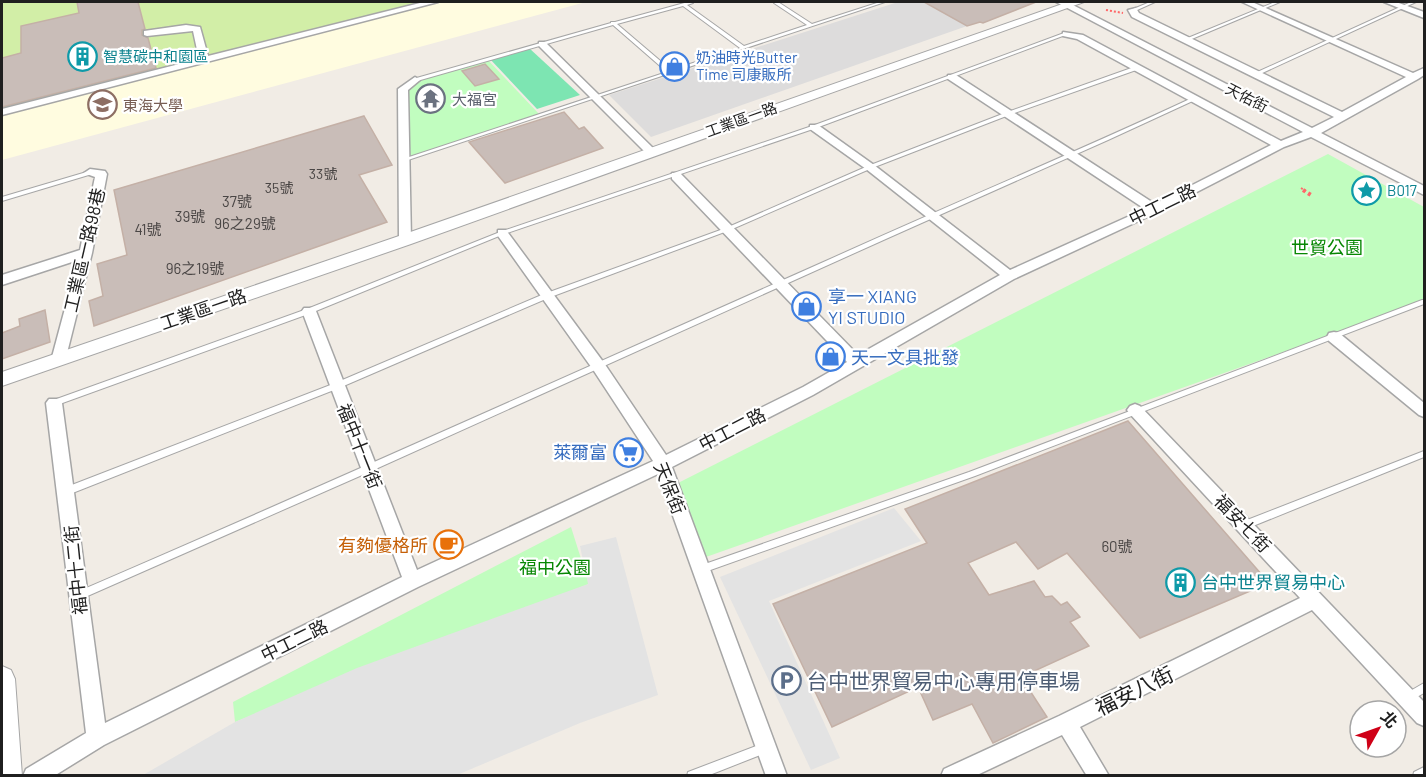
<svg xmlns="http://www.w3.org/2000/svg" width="1426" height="777" viewBox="0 0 1426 777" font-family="Barlow,'Noto Sans TC',sans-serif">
<rect width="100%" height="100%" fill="#f1ece5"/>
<path fill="#dddcdc" d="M898 2H924L967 26 651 137 609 95Z"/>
<path fill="#fffce0" d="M2 2H586L2 160Z"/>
<path fill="#d2eea7" d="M2 2H433L2 111Z"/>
<path fill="#c1fdbf" d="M486 58 540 115 406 159 408 83Z
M1328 154 1424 207V299L1286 351 706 557 694 553 674 497 680 482Z
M571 527 589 584 235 722 233 702Z"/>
<path fill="#7de5b2" d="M529 48 580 95 537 109 490 59Z"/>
<path fill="#e3e3e3" d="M894 508 921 541 769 601 840 758 811 770 720 577Z
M616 537 658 695 580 723 457 775H143L235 722 357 668 588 584 580 546Z"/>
<path fill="#c9bdb8" stroke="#c4b0a6" stroke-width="1.5" d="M77 2H138L145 29 142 30V35L148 38 156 68 2 107V58L21 53V26L79 13Z
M924 2H1036L983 23 980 22 967 26Z
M485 64 499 79 475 86 462 71Z
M564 112 579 129 584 127 603 148 505 183 469 142Z
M364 116 392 165 359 175 387 222 94 326 89 301 103 296 97 264 127 255 114 190Z
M45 310 50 342 2 359V333L20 326 19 319Z
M1128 421 1269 583 1140 638 1067 553 1038 569 1016 542 968 563 989 595 1034 581 1045 597 1052 596 1061 605 1067 602 1080 617 1070 622 1089 646 1021 677 1047 717 993 743 972 704 933 720 918 687 832 727 773 604 927 543 905 509Z"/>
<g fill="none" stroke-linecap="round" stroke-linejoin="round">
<defs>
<path id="service" d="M688 2H693V3L687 5 744 46 807 25 774 3V2H778L812 24 880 2H885L408 160 406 161 403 159 667 72 613 25 417 81H413V79L611 23V22H615ZM683 6 740 48 671 70 617 24Z
M1150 2H1155L1135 11 1131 10Z
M1275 2H1280L1187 41 1183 40Z
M1411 2H1416L1258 75 1253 74Z
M1064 33 1068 34 816 128 504 234 311 313 57 405H51L50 403 51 401 307 309 500 232 812 126Z
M1137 66 1140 68 1139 69 1009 115 872 168 730 230 548 298 339 388 70 494 67 495 64 494 63 491 64 488 333 384 544 294 726 228 868 166 1005 113Z
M1192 98 1197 99 1108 140 888 238 369 472 83 598 80 599 77 598 75 595 77 592C328 484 578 371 828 260 949 205 1072 154 1192 98Z
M90 171 93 173 92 174 2 201V197Z
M1422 300H1424V304L975 476 702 573 699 572 698 569 699 566 702 565 969 472Z
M1424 451V457L1248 528 1245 529 1242 528 1241 525 1242 522Z
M1424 683V693L1408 702 1405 700 1403 697 1405 694Z
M764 743 768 744 769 748 768 752 707 776H687L688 772Z
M1424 767V776H1413L1414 772Z"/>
<path id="minor" d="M424 2H438L2 115V109L199 59 193 31 147 36 144 35V31L186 25 200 27 208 56Z
M1056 2H1067L1312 128 1334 117 1132 17 1128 10 1136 8 1139 13 1342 112 1406 77 1242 2H1252L1413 73 1424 68V75L1418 79 1321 133 1424 186V195L1311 137 1284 147 1158 212 1014 279 813 395 672 467 787 776H766L658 474 418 587 104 745 54 776H23L26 769 86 733 46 403 49 399H59L62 403 105 723 402 577 302 311 304 308H314L316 311 417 570 653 461 594 371 498 236V230H506L604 363 666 455 803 387 847 362 672 179V173H680L858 355 1000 275 866 169 810 129V125H818L874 165 1010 270 1145 209 948 79V75H956L1155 204 1271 145 1077 39 1063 36V32L1083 35 1281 141 1303 132Z
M1384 2H1396L1424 12V18Z
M539 42H545L654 149V153H646L539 46Z
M415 77 420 80 408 90 411 240 405 244 399 240 398 89Z
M90 169 105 171 107 174 92 253 66 357 59 362 52 357 78 260 2 285V275L80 250 95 177 84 173Z
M1334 332 1339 333 1424 403V417L1419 415 1329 341 1327 337 1329 333Z
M1135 404 1140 406 1424 702V726L1417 723 1312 610 1080 727 1109 776H1087L1062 735 975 776H941L944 769 1059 716 1300 598 1130 414 1127 410 1130 406Z"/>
<path id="tertiary" d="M1068 2H1084L411 244 2 386V372L399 236Z
M2 666 11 670 15 679 22 776H2Z"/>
</defs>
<use href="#service" stroke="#a6a6a6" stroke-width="2"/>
<use href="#minor" stroke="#a6a6a6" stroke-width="3"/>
<use href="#tertiary" stroke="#a6a6a6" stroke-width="2"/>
<path stroke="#ff6869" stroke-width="2" stroke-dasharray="2 2" stroke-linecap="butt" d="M1106 10 1123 13
M1301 188 1306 191"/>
<path stroke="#ff6869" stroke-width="4" stroke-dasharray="3 3" stroke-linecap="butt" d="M1303 190 1311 195"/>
<use href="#service" fill="#fff" fill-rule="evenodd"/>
<use href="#minor" fill="#fff" fill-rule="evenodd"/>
<use href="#tertiary" fill="#fff" fill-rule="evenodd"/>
</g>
<defs>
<symbol id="building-ring" viewBox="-11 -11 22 22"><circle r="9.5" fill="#fff" stroke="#0f9aa8" stroke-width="1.5"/><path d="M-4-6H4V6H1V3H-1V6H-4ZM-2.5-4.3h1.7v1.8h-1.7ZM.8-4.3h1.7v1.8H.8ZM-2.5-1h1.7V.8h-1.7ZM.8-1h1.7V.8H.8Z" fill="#0f9aa8"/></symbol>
<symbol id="shop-ring" viewBox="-11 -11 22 22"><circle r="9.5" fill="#fff" stroke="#3f7fe0" stroke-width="1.5"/><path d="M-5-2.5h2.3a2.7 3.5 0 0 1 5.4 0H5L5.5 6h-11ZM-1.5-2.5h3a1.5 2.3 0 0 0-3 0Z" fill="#3f7fe0"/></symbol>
<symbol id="temple-ring" viewBox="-11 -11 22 22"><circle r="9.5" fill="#fff" stroke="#6b7280" stroke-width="1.5"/><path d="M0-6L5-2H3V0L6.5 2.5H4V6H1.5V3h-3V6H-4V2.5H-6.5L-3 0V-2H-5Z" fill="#6b7280"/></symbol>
<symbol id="university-ring" viewBox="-11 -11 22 22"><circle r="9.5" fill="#fff" stroke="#8d6e63" stroke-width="1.5"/><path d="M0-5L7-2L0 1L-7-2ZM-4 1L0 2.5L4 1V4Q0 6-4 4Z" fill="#8d6e63"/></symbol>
<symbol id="sight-ring" viewBox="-11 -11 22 22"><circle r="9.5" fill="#fff" stroke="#0f9aa8" stroke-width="1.5"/><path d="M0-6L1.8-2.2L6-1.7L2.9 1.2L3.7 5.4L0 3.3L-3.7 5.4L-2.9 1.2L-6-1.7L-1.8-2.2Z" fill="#0f9aa8"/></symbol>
<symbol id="supermarket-ring" viewBox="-11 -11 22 22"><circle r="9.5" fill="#fff" stroke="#3f7fe0" stroke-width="1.5"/><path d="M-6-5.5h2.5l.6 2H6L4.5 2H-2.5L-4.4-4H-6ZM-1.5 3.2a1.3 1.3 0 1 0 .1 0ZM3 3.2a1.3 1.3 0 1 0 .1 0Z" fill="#3f7fe0"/></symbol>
<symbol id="cafe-ring" viewBox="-11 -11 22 22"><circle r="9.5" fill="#fff" stroke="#e8710a" stroke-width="1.5"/><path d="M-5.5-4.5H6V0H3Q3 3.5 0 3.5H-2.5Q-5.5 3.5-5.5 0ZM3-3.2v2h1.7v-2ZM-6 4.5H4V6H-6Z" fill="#e8710a"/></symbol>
<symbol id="parking-ring" viewBox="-11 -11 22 22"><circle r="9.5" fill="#fff" stroke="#5c6f8a" stroke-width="1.5"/><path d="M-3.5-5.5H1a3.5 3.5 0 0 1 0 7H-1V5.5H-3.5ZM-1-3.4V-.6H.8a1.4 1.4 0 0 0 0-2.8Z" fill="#5c6f8a"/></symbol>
</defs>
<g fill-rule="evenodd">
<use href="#building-ring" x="66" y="40" width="33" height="33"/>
<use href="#shop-ring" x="658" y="50" width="33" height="33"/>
<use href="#temple-ring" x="414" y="82" width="33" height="33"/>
<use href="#university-ring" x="86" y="88" width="33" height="33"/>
<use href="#sight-ring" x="1350" y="174" width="33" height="33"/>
<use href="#shop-ring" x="790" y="290" width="33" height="33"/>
<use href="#shop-ring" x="814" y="340" width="33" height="33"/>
<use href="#supermarket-ring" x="612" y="436" width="33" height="33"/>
<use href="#cafe-ring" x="432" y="528" width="33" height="33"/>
<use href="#building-ring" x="1164" y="566" width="33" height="33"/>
<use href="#parking-ring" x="770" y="664" width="33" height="33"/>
</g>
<g text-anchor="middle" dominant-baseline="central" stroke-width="4.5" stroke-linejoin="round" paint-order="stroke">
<g font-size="14" fill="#4a4645">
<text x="323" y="173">33號</text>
<text x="279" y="187">35號</text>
</g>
<g font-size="15" fill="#0d838f" stroke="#fff" text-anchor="start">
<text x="103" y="56">智慧碳中和園區</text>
<text x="1387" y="190">B017</text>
</g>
<g font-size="15" fill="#366cbe" stroke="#fff" text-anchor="start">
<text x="696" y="57">奶油時光Butter<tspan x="696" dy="17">Time 司康販所</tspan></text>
</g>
<g font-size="15" fill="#1f1f1f" stroke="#fff">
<text transform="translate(1247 97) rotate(27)">天佑街</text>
<text transform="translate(741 119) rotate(-20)">工業區一路</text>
</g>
<g font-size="15" fill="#5b616d" stroke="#fff" text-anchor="start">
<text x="452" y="99">大福宮</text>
</g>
<g font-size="15" fill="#785e54" stroke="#fff" text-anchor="start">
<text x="123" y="105">東海大學</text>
</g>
<g font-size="15" fill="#4a4645">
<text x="237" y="201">37號</text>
<text x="190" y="216">39號</text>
<text x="245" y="223">96之29號</text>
<text x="148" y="229">41號</text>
<text x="195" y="268">96之19號</text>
<text x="1117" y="546">60號</text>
</g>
<g font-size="18" fill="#1f1f1f" stroke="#fff">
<text transform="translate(1162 204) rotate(-26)">中工二路</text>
<text transform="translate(84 250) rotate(-77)">工業區一路98巷</text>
<text transform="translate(203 309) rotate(-19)">工業區一路</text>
<text transform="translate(732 429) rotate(-27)">中工二路</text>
<text transform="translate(360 446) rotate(68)">福中十一街</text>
<text transform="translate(670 488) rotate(68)">天保街</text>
<text transform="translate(1243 523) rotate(46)">福安七街</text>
<text transform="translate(75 570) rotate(-96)">福中十二街</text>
<text transform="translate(294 640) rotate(-26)">中工二路</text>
</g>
<g font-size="18" fill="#078703" stroke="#fff">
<text x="1327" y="247">世貿公園</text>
<text x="555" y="567">福中公園</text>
</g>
<g font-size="18" fill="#366cbe" stroke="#fff" text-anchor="start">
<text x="828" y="296">享一 XIANG<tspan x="828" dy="21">YI STUDIO</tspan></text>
<text x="851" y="357">天一文具批發</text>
<text x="607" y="452" text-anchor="end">萊爾富</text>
</g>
<g font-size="18" fill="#c56008" stroke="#fff" text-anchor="end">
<text x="428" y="545">有夠優格所</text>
</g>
<g font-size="18" fill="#0d838f" stroke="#fff" text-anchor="start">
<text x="1201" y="582">台中世界貿易中心</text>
</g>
<g font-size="21" fill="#4e5e75" stroke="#fff" text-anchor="start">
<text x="807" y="680">台中世界貿易中心專用停車場</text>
</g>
<g font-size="21" fill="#1f1f1f" stroke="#fff">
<text transform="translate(1134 690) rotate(-26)">福安八街</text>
</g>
</g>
<rect width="1426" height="777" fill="none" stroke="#1f1f1f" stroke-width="6"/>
<g transform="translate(1378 729) rotate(50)"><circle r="28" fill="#ffffff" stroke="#a5a5a5" stroke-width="1.5"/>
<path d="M0-4.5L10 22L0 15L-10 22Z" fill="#cf0017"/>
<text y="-9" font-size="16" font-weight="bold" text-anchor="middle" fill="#1f1f1f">北</text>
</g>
</svg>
